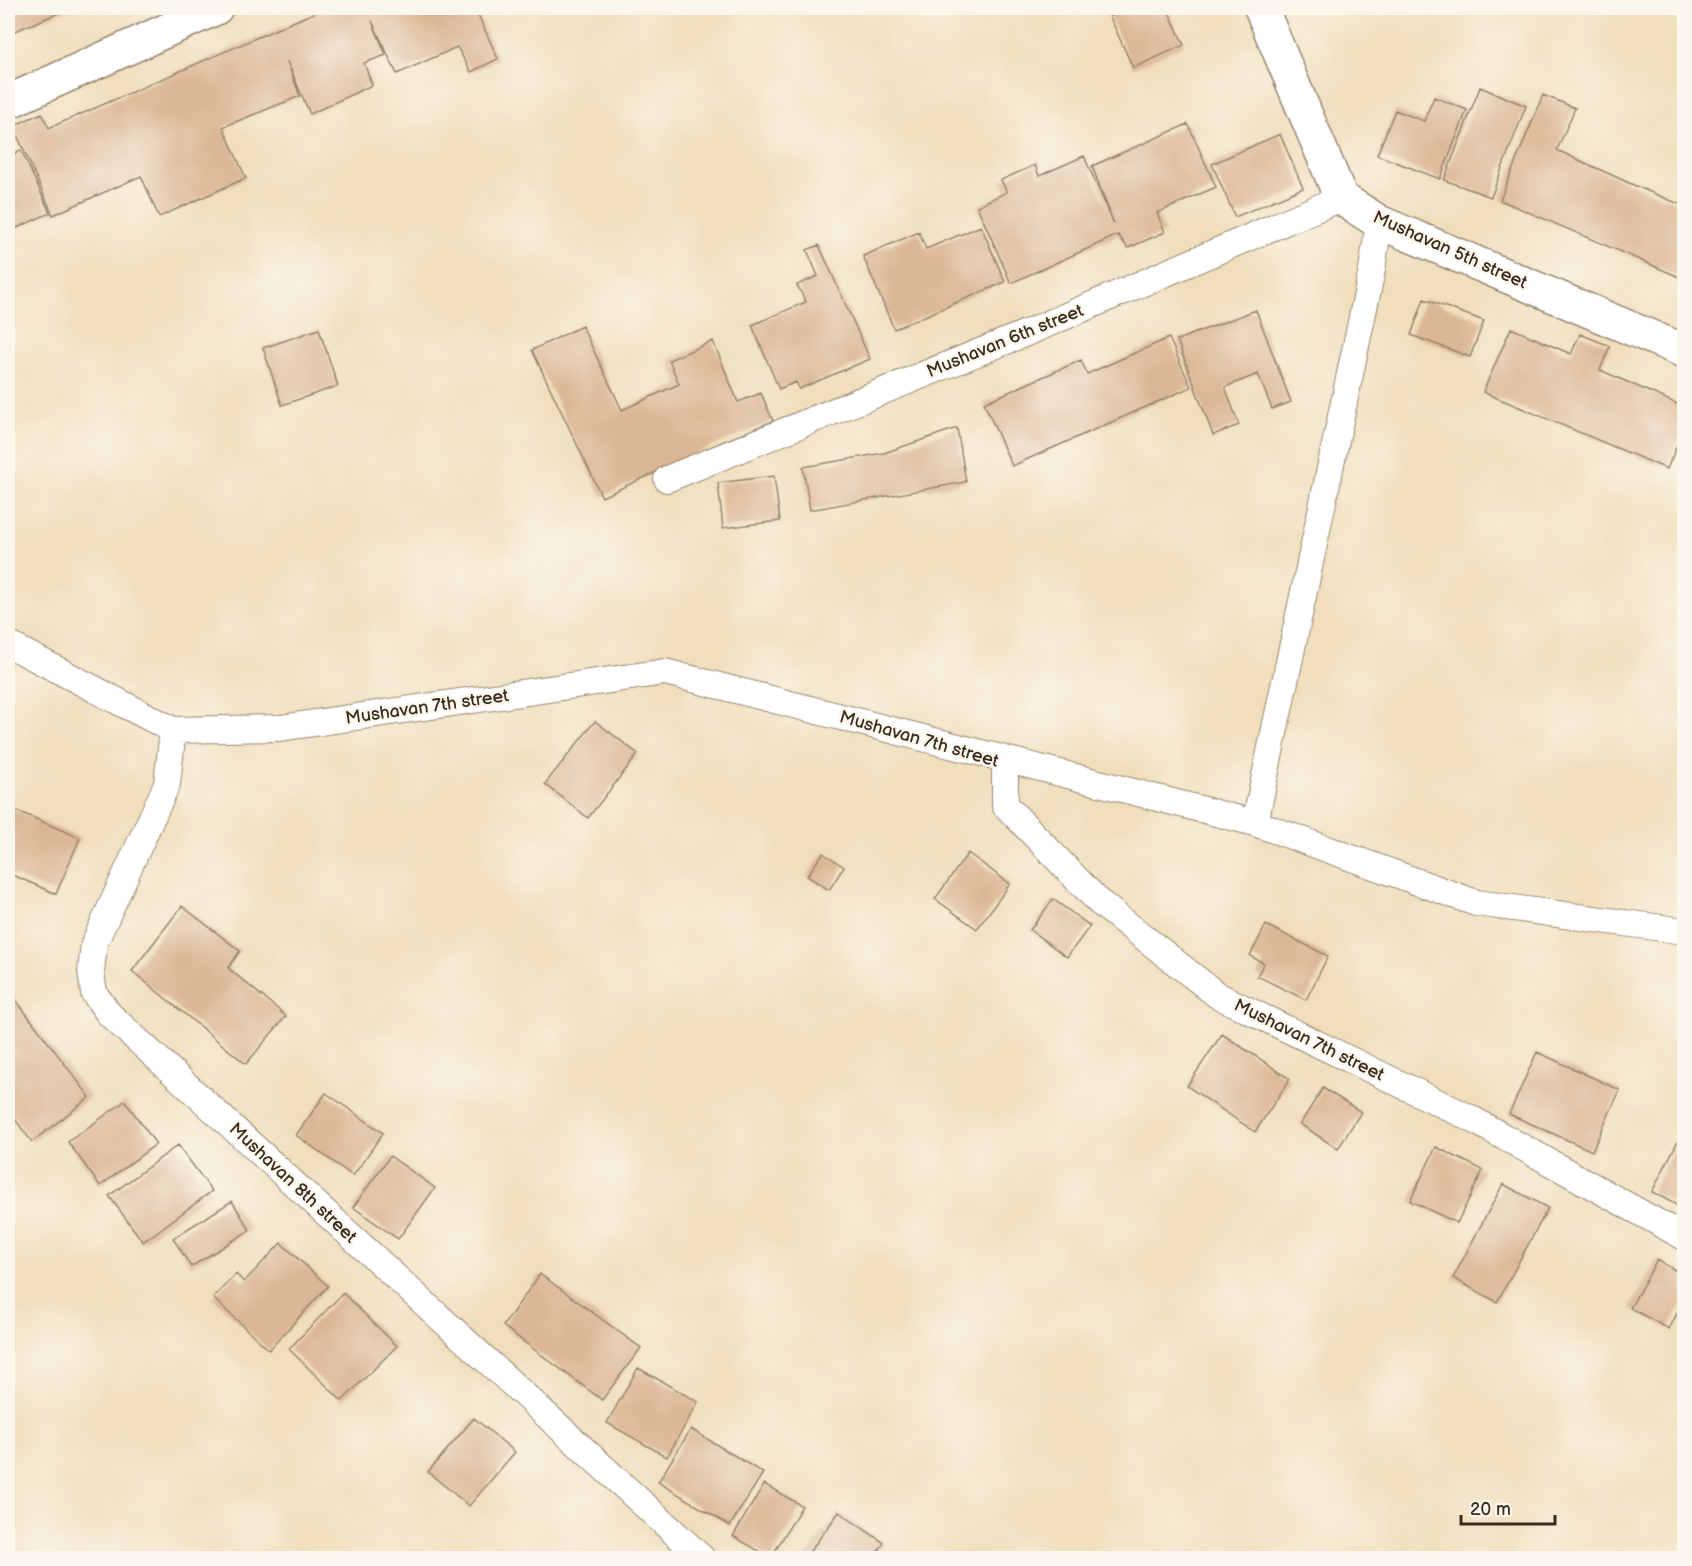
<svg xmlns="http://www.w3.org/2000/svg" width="1692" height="1566" viewBox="0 0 1692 1566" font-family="'Balsamiq Sans',sans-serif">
<rect width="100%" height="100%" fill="#fbf7ec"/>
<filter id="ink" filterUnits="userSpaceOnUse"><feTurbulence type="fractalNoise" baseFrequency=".0167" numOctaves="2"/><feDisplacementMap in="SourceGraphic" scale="12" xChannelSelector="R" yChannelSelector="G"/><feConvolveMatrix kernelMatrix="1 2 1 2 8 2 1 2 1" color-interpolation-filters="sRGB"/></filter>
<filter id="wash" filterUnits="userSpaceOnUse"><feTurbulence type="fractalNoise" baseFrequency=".008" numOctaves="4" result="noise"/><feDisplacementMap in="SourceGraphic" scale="24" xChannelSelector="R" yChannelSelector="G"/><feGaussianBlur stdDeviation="1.35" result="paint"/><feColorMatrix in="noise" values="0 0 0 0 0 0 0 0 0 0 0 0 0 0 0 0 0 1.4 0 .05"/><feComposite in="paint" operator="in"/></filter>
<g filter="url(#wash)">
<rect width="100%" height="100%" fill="#f0debc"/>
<g id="blocks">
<path fill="#dcb795" d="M8 8H71L8 34Z
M325 8H475L498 59 471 72 457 47 397 74 372 21 386 55 364 63 372 85 310 114 287 61 300 96 223 127 246 178 159 217 141 176 53 215 13 126 42 113 49 128Z
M1106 8H1167L1184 45 1133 68Z
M1480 87 1526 106 1491 197 1444 180Z
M1543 95 1575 108 1557 150 1638 187 1684 206V279L1500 200Z
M1434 97 1467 110 1440 179 1377 155 1395 110 1424 121Z
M1188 124 1216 187 1157 213 1165 232 1128 248 1118 235 1011 283 977 206 1007 192 1001 180 1035 165 1039 176 1084 156 1114 224 1092 166Z
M1280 134 1303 188 1235 217 1212 164Z
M21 150 50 213 8 232V156Z
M981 226 1005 282 894 329 863 256 919 232 926 249Z
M819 245 870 359 799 389 796 382 779 389 752 325 806 302 797 285 818 276 807 250Z
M1424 299 1484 321 1470 357 1411 335Z
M1256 310 1291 402 1272 409 1258 374 1225 387 1239 425 1213 435 1177 340Z
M582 326 622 410 679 384 669 360 713 341 738 402 761 393 773 421 706 449 602 497 532 350Z
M1511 328 1571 354 1580 334 1610 346 1600 370 1684 407V428L1667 469 1483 392Z
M319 329 338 386 282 405 263 348Z
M1169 338 1191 387 1012 466 984 403 1081 360 1087 374Z
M957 428 966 482 810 510 803 467 884 453Z
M774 476 780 521 723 528 718 483Z
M595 721 638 754 588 818 545 784Z
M8 807 80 838 56 894 8 873Z
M823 853 844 867 829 890 807 876Z
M968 853 1010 884 977 929 935 899Z
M1053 899 1090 926 1067 957 1030 930Z
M182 906 240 951 228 968 286 1016 246 1064 132 971Z
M1266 925 1328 956 1306 1000 1257 976 1264 963 1250 956Z
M12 995 90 1097 32 1142 8 1110V998Z
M1222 1034 1290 1079 1255 1132 1187 1086Z
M1537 1052 1620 1090 1592 1151 1509 1114Z
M1323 1088 1361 1112 1338 1149 1300 1124Z
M326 1093 383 1133 353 1176 296 1135Z
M125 1101 156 1144 100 1186 68 1142Z
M1684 1129V1209L1652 1192Z
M178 1145 212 1191 143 1242 109 1196Z
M1436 1147 1483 1170 1457 1223 1410 1201Z
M390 1156 435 1188 398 1239 353 1207Z
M1503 1184 1548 1208 1497 1302 1453 1278Z
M232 1201 250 1230 191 1267 173 1238Z
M281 1243 328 1286 269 1350 213 1298 236 1274 244 1282Z
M1657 1260 1684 1275V1300L1669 1329 1630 1308Z
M540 1274 641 1348 602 1400 503 1326Z
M343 1293 397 1346 342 1401 289 1349Z
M638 1368 698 1402 667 1457 607 1423Z
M474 1418 515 1452 469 1506 428 1472Z
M691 1429 763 1473 730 1526 658 1482Z
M764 1484 802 1506 771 1558 733 1536Z
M839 1512 884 1543 873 1558H805Z"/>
</g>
</g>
<g filter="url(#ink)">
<use href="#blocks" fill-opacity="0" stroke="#96846d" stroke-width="1.5"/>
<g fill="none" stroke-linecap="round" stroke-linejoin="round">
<defs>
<path id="minor" d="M667 479 1031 331 1341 198
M8 644 173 730 280 728 665 672 1255 823 1476 903 1684 931
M173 730 167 784 94 944 91 972 94 993 109 1014 702 1558
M1005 759V805L1099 902 1217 995 1470 1118 1684 1237
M1255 823 1372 270 1379 222"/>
<path id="tertiary" d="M1261 8 1341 198 1379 222 1684 351
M8 102 216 8"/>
</defs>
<use href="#minor" stroke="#96846d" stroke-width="28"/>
<use href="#tertiary" stroke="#96846d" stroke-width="36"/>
<use href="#minor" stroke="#fff" stroke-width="26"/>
<use href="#tertiary" stroke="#fff" stroke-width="33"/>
</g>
</g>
<g text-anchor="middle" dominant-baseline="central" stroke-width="5" stroke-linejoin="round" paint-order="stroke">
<g font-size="18" fill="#3b2a1e" stroke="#fbf7ec">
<text transform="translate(1450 250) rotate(24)">Mushavan 5th street</text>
<text transform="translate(1005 341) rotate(-22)">Mushavan 6th street</text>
<text transform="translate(427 707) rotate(-8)">Mushavan 7th street</text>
<text transform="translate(919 739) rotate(16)">Mushavan 7th street</text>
<text transform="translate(1309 1040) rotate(26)">Mushavan 7th street</text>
<text transform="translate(293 1183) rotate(43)">Mushavan 8th street</text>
</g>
</g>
<rect width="1692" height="1566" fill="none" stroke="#fbf7ec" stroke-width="30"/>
<path d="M1461 1515v9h94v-9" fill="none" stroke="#3b2a1e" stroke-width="3"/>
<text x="1470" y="1515" font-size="18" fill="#3b2a1e" stroke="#fbf7ec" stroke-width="4.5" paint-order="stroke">20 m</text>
</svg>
